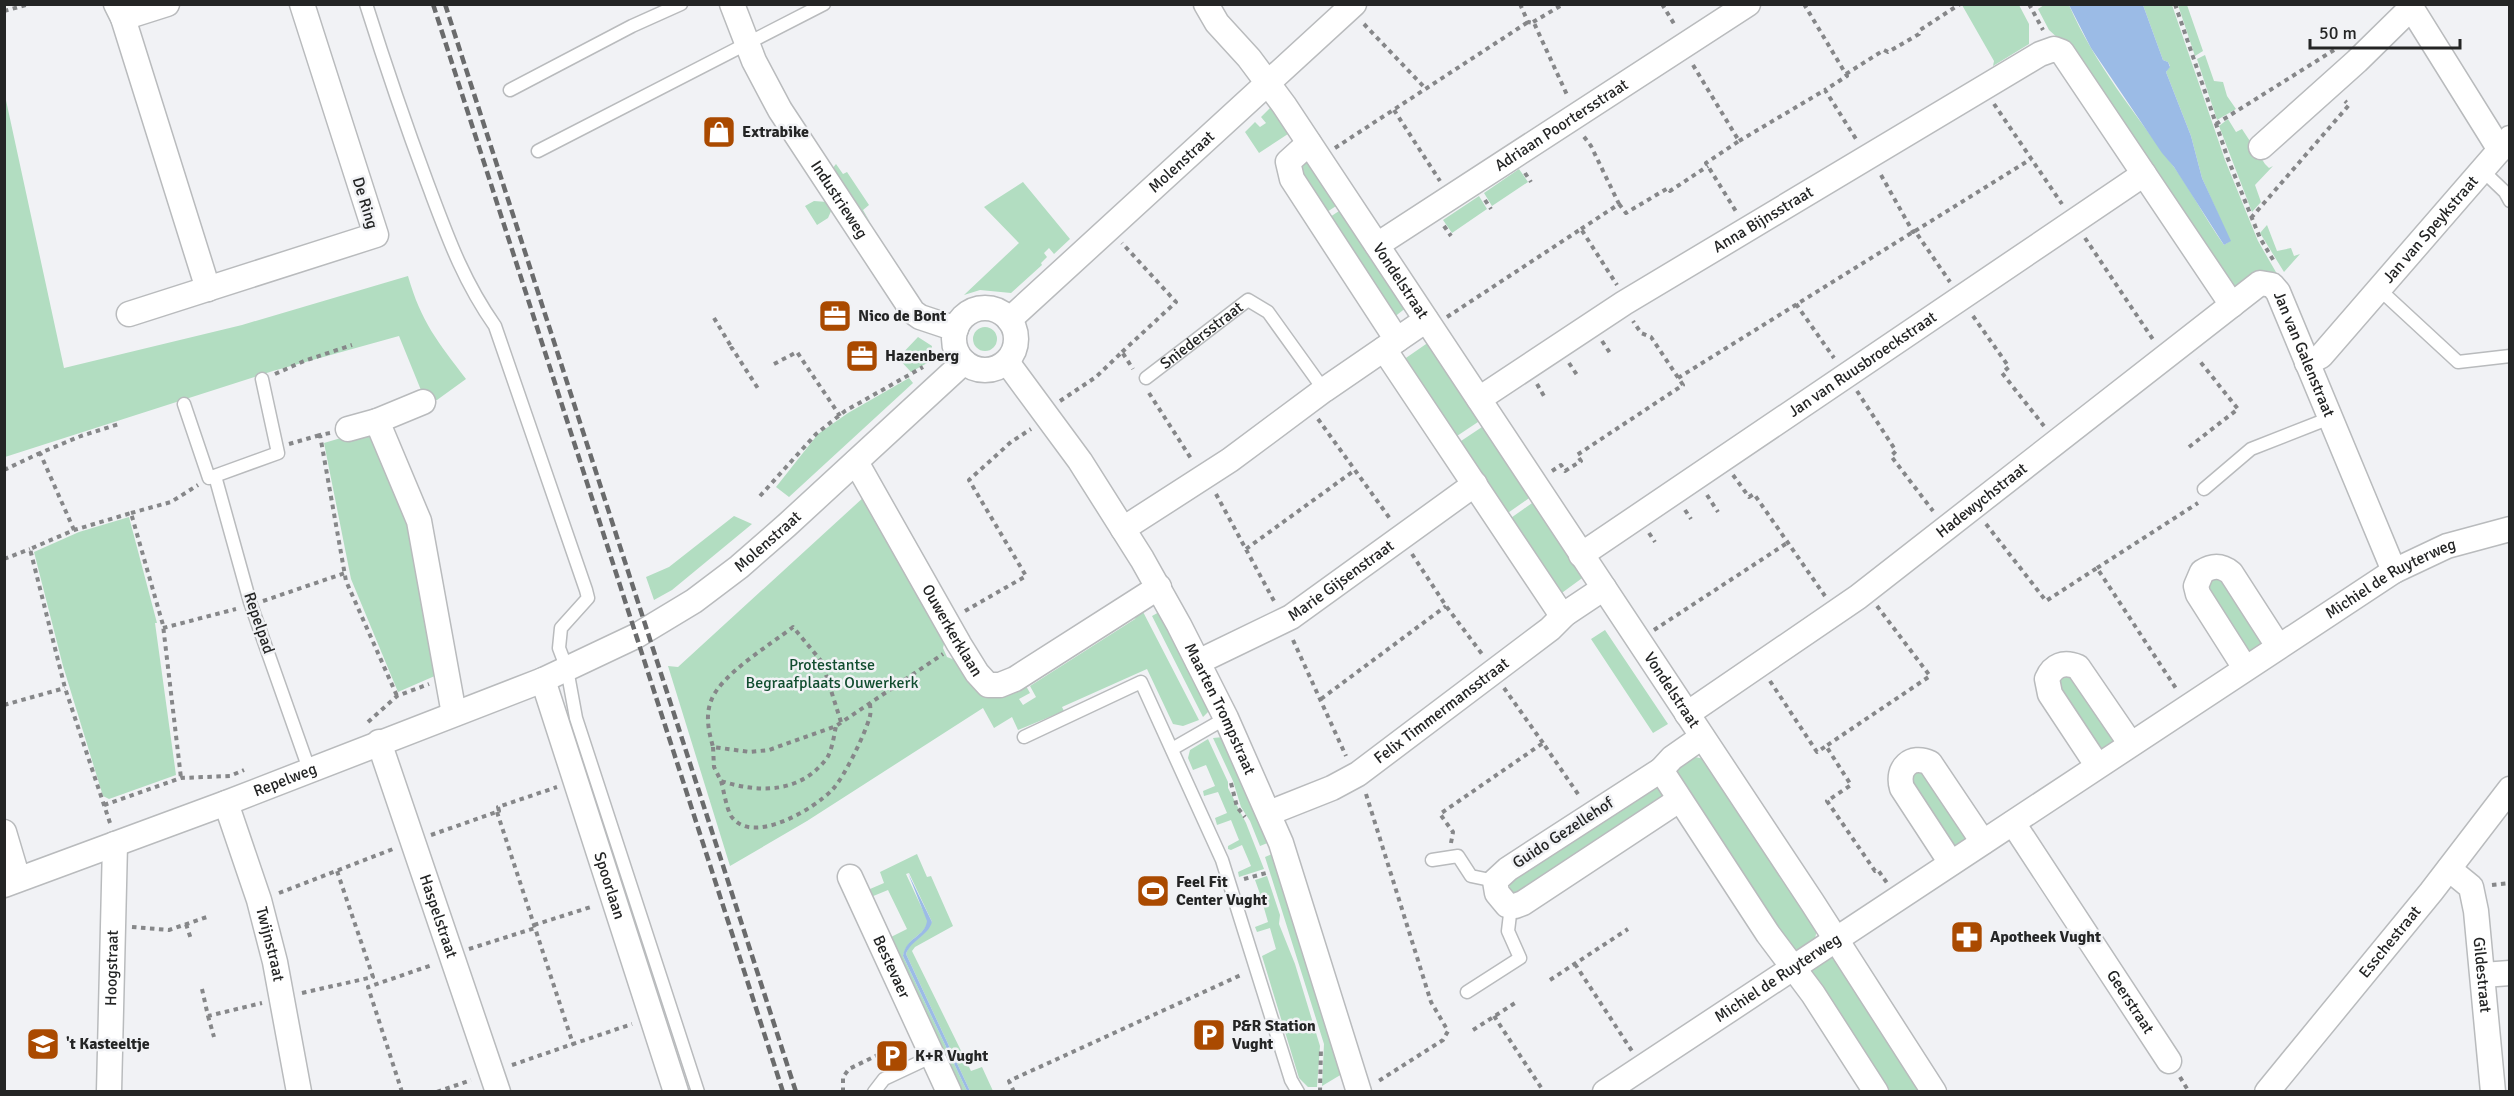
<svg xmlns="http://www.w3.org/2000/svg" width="2514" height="1096" viewBox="0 0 2514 1096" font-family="Signika,sans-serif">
<rect width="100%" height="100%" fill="#f1f2f5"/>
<path fill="#b2ddc1" d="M1962 5H2019L2029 24V44L1993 66 1994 61Z
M2044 5H2069C2094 63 2137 116 2174 167 2192 192 2206 220 2224 245L2230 241 2202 178 2191 136 2166 72 2170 66 2168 62 2163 60 2143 5H2172L2225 160 2258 241 2284 286 2230 287 2060 40 2049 30 2038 9Z
M2178 5H2187L2203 51 2195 56Z
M2205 55 2214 81 2223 82 2227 96 2236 109 2217 120 2197 59Z
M4 91 64 368 242 325 408 276C421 322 438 342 466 379L437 400H425L399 336 273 371 5 457Z
M1273 105 1291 132 1259 153 1245 132 1255 122 1260 127 1266 123 1261 117Z
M2228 119 2236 132 2242 129 2265 164 2269 168 2273 166 2255 185 2261 202 2252 212 2219 126Z
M1308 160 1339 204 1324 214 1297 166Z
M836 164 843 174 847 172 869 205 863 210 870 222 832 169Z
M1519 169 1528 182 1492 206 1484 193Z
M1023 182 1070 239 1054 254 1049 248 1044 253 1047 257 1041 263 1042 265 1011 293 980 290 964 295 1019 243 984 207Z
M1479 196 1487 209 1452 233 1443 220Z
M814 201 827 202 832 209 828 218 817 225 805 206Z
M1342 209 1407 307 1393 318 1327 219Z
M2267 225 2277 251 2291 248 2294 256 2300 254 2284 272 2260 233Z
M973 339a12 12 0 1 1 24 0a12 12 0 1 1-24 0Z
M918 337 932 346 929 362 911 372 898 358Z
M1429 342 1481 420 1454 438 1403 360Z
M909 378 913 383 789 497 776 487 818 434 848 413Z
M1485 425 1532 496 1505 515 1458 443Z
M371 429 409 524 437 675 398 692 351 579 324 443Z
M865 496 945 640 943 648 947 657 955 660 978 685 1026 686 1030 693 1019 699 1023 705 1036 697 1030 686 1135 619 1140 606 1199 720 1183 726 1173 724 1147 669 1062 707 1064 711 1018 730 1012 717 994 728 983 708 807 821 730 866 668 666 678 667Z
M1535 501 1585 576 1559 595 1508 520Z
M734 516 752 524 672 590 654 600 646 577 669 567Z
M129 517 157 623H155L176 775 109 799 103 796 63 666 34 552 79 532Z
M2218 572 2263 642C2260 648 2254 652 2246 651L2202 583Z
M1161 611 1210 710 1203 717 1152 616Z
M1605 630 1668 724 1653 733 1591 639Z
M2069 669 2115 739 2109 747 2097 749 2053 681Z
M1223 737 1270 842 1260 846 1250 821 1241 807 1233 781 1213 738Z
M1208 739 1228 782V788L1246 823 1264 869 1239 877 1238 872 1251 866 1242 845 1231 850 1228 849V846L1239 840 1231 820 1217 825 1215 818 1227 813 1218 792 1204 796 1203 791 1215 786 1206 765 1193 770 1188 758 1190 750Z
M1690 756 1705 759 1817 929 1815 939 1801 949 1792 950 1675 770Z
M1918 767 1969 831C1966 840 1962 847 1952 846L1907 778Z
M1658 782 1667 798 1516 894 1509 889 1512 876Z
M1274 853 1342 1074 1322 1086 1324 1044 1265 857Z
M917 854 927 877 931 876 953 926 915 947 912 951 971 1071 982 1067 993 1091H970L906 954 909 946 932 922 909 873 906 874 928 921C925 936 908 936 903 956L967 1091H956L885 940 907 929 888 890 866 899 863 892 884 883 880 872Z
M1267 876 1280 915 1279 924 1295 964 1320 1046 1317 1087H1308L1299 1078 1262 956 1276 949 1270 928 1257 932 1255 927 1268 922 1262 901 1248 904 1246 899 1260 894 1255 880Z
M1830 956 1835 957 1924 1091H1883L1810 973 1811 969Z"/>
<path fill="#9bbbe6" d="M2069 5H2143L2163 60 2168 62 2170 67 2166 72 2191 136 2202 178 2231 241 2224 245 2174 167 2162 153 2091 48Z
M908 873 932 922C928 936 911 940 906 954L970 1091H967L903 956C906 937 925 937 927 921Z"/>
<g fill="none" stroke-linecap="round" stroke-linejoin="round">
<defs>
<g id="service">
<path d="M366 4C385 64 405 123 427 182 447 235 462 279 495 326L586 590 588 598 561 628 559 648 567 669 576 718 698 1092"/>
<path d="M510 90 632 26 681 4"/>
<path d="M538 151 824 4"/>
<path d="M2482 170 2505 192 2510 201"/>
<path d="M2379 289 2458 362 2510 356"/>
<path id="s1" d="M1146 378 1248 300 1268 312 1324 390"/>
<path d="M184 404 209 478 278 453 262 379"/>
<path d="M215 476 250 602 309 769"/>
<path d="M2204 489 2251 449 2330 418"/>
<path d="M1024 737 1141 682 1222 860 1291 1080 1298 1092"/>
<path d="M1172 749 1226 718"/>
<path d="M1432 860 1458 856 1471 876 1495 881"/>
<path d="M1467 992 1520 958 1508 931 1511 906"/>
<path d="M874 1092 884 1079 933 1056"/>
</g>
<g id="minor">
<path d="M116 4 123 18 208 289"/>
<path id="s2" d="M732 4 754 61 780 110 913 312 920 317 956 329"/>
<path id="s3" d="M1206 4 1217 23 1249 58 1284 105 1812 902 1934 1092"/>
<path d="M2409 4 2500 150"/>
<path d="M123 18 167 4"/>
<path d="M1309 143 1288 162 1292 179 1397 340"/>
<path d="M2261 147 2357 61 2411 8"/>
<path id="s4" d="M1377 245 1748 4"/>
<circle cx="985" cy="339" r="31"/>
<path d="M129 314 376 235 302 4"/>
<path id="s5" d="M1009 320 1354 4"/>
<path d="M1384 349 1557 608 1565 614"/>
<path id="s6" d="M1007 362 1080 461 1142 559 1179 625 1226 718 1281 843 1359 1092"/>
<path id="s7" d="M2307 363 2321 356 2510 138"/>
<path id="s8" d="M1479 399 1624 303 2040 54 2054 49 2062 52 2232 305"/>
<path d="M377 421 423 402"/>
<path d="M348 429 377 421 419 521 454 714"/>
<path id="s9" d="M856 462 959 644 977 673 988 685H1000L1015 679 1159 587"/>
<path d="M1123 529 1230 460 1324 390 1426 320"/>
<path id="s10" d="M1581 555 2144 174"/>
<path id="s11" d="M1198 662 1291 617 1475 484"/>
<path d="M2245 668 2198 594 2196 586 2202 572C2213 565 2221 565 2231 573L2278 646"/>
<path id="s12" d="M543 680 676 1092"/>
<path id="s13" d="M1687 714 1858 597 2260 283 2272 285 2278 292 2394 571"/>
<path d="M1702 737 1672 758 1661 770 1768 934 1813 994 1876 1092"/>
<path id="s14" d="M379 742 498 1092"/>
<path d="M2097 765 2050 694 2047 679C2053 665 2064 661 2078 667L2130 743"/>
<path d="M1661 770 1508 869 1495 881 1497 893 1507 905 1515 906 1523 903 1679 800"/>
<path id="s15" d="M226 803 259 900 275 962 299 1092"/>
<path id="s16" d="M1269 813 1332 788 1358 774 1550 629 1565 614 1604 588"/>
<path id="s17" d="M2013 823 2169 1061"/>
<path d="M4 832 18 879"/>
<path d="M1951 863 1902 788C1896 768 1911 754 1930 763L1983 842"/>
<path id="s18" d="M2449 869 2471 887 2476 911 2493 1092"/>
<path id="s19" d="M850 877 949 1092"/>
<path id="s20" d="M4 885 226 803 543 680 636 636 694 601 739 567 787 525 964 362"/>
<path d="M2483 975 2510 973"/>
<path id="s21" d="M109 1092 115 844"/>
<path id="s22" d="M1605 1092 2394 571 2447 546 2510 529"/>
<path id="s23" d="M2267 1092 2431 892 2510 789"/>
</g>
</defs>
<use href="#service" stroke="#b9bbbd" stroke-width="15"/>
<use href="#minor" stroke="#b9bbbd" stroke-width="27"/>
<path stroke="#868789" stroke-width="4" stroke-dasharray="4.5 4.5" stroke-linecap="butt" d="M1520 4 1528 22 1534 23 1568 97
M1662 4 1676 27
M1804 4 1847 76 1825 90
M2029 4 2043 30
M2175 4 2228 159 2260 238 2275 263
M4 11 30 4
M1533 22 1562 5
M1364 24 1426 89
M1693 65 1739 141 1706 163 1737 213
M1846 74 1884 50 1888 52 1919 34 1920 30 1960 4
M1994 104 2062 204
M1394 110 1440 181
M2216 124 2334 50
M1739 141 1825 90 1856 139
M1335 148 1528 22
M1525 173 1531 182
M1881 175 1913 232 1915 231 1950 282
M1485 200 1491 209
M1619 204 1626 213 1668 188 1670 191 1708 166
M2251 218 2349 105 2345 101
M1444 226 1451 236
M1581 229 1619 204 1591 146 1582 134
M1915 231 2031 159
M2085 238 2154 341
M1796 304 1834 358
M1973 316 2009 367 2002 373 2044 426
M1447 317 1581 229 1617 285
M714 318 732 348
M1602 341 1610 353
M730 349 732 348 759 390
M1122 352 1176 302 1122 243
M1569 363 1577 375
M774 364 797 352 840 416
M275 374 304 361 352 345
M1678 378 1913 232
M1537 384 1544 396
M1857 391 1896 451 1891 456 1933 511
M1149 393 1192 460
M1060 401 1096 377 1122 352 1133 369
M1318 419 1391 520
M330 433 320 435 346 581 397 696
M289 444 320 435
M2189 447 2238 409 2198 359
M4 470 40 453
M1552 471 1561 465 1565 471 1581 461 1577 455 1683 385 1651 337 1641 333 1633 321
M1733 475 1749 497 1754 494 1825 596
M1216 494 1274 601
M1707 495 1718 512
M760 496 816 434 845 411 923 367
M1685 510 1691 519
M131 513 171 502 198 485
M1986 524 2046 601 2097 568 2177 690
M74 530 40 453 81 436 119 424
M1649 533 1655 542
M1246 549 1355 470
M1412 554 1446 606 1482 654
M4 559 30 549
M2097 568 2198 503
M263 601 345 573
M1877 606 1930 676 1826 746 1851 785 1827 801 1875 871 1878 870 1887 883
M965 611 1026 576 969 480 1011 442 1031 429
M163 628 236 609
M1654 630 1787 543
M1293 640 1346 756
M1770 681 1817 752 1826 746
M1504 688 1543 743
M1321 699 1446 606
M4 705 65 688
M368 722 397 696 429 684
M841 722 822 662 793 627C770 645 720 675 711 701 705 717 709 732 713 747L750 752 769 750 836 726 943 654
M713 747 714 767 721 781C759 793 800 794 827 758 832 750 834 736 836 726
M721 781C724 791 726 807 731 816 752 847 815 808 832 790 844 778 866 732 870 716 871 712 870 706 870 702
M1231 783 1237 807 1245 817
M1366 794 1431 1002 1448 1031 1443 1040 1377 1082
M104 805 181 778 230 776 244 770
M497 812 573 1044 632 1024
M110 823 65 688 30 549 74 530 131 513 163 625 181 778
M431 835 499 811 498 807 557 787
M1451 843 1453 832 1440 814 1543 743 1580 797
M1244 879 1266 873
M2492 885 2510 883
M279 893 393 849
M186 924 191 939
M534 925 594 906
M132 927 169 930 207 917
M469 949 535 928
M1575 964 1632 1051
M1550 980 1628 929
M202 989 208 1016 262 1003
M302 993 373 977 337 871
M208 1016 214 1037
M1494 1016 1544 1092
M1473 1030 1515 1003
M512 1065 573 1044
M2180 1077 2189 1092
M402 1092 368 987 432 965
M437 1092 471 1080
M843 1092V1077L849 1069 904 1042
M1014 1092 1009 1081 1243 974
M1320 1092 1321 1047"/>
<use href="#service" stroke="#fff" stroke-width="12"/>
<use href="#minor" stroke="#fff" stroke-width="24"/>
<path stroke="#6a6b6c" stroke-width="4.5" stroke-dasharray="9 4.5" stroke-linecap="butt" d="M433 4 783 1092
M445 4 796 1092"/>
</g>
<defs>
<symbol id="shop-square" viewBox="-11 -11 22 22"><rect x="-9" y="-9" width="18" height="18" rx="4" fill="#aa4a00" stroke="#f1f2f5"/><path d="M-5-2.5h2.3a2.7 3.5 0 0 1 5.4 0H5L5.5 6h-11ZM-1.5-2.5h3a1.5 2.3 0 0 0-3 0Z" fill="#fff"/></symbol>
<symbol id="office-square" viewBox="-11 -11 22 22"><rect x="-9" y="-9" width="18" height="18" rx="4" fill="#aa4a00" stroke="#f1f2f5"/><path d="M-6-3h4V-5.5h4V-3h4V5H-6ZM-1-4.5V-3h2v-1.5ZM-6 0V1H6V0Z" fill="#fff"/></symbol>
<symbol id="stadium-square" viewBox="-11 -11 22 22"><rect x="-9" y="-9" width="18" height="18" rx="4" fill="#aa4a00" stroke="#f1f2f5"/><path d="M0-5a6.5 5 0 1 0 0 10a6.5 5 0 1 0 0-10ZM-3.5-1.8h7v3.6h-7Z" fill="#fff"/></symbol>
<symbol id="pharmacy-square" viewBox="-11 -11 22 22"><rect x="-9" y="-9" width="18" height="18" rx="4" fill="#aa4a00" stroke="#f1f2f5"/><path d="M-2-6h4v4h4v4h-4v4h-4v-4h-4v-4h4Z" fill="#fff"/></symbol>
<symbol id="parking-square" viewBox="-11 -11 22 22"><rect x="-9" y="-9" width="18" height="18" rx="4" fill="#aa4a00" stroke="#f1f2f5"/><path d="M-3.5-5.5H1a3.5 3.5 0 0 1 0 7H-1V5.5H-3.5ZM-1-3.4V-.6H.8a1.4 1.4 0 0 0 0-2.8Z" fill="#fff"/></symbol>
<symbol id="school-square" viewBox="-11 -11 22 22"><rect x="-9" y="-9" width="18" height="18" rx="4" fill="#aa4a00" stroke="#f1f2f5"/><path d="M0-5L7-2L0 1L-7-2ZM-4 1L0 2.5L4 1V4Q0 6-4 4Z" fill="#fff"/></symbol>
</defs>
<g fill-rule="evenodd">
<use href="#shop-square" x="700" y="113" width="38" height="38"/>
<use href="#office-square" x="816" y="297" width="38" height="38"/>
<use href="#office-square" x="843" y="337" width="38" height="38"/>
<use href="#stadium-square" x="1134" y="872" width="38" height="38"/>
<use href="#pharmacy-square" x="1948" y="918" width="38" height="38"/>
<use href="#parking-square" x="1190" y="1016" width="38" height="38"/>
<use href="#school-square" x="24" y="1025" width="38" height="38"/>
<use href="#parking-square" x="873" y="1037" width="38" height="38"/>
</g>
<g text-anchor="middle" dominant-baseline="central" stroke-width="5" stroke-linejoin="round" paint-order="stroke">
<g font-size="16" fill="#242525" stroke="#f1f2f5">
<text stroke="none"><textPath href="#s4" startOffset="220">Adriaan Poortersstraat</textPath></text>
<text stroke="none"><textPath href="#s5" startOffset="234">Molenstraat</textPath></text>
<text stroke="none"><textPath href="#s2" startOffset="224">Industrieweg</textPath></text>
<text transform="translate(365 203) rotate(73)">De Ring</text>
<text stroke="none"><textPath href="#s8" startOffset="336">Anna Bijnsstraat</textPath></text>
<text stroke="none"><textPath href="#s7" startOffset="183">Jan van Speykstraat</textPath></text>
<text stroke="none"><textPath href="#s3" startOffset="339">Vondelstraat</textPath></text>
<text stroke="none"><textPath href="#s1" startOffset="70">Sniedersstraat</textPath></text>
<text stroke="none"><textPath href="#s13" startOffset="806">Jan van Galenstraat</textPath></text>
<text stroke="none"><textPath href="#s10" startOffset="340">Jan van Ruusbroeckstraat</textPath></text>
<text stroke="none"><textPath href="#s13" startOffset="364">Hadewychstraat</textPath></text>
<text stroke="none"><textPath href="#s20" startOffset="842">Molenstraat</textPath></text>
<text stroke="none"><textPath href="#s11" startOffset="165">Marie Gijsenstraat</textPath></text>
<text stroke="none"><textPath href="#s22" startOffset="939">Michiel de Ruyterweg</textPath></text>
<text transform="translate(259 623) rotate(71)">Repelpad</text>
<text stroke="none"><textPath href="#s9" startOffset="194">Ouwerkerklaan</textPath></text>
<text stroke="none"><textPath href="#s3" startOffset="830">Vondelstraat</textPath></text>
<text stroke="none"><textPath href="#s6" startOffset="408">Maarten Trompstraat</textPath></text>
<text stroke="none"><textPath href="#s16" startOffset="202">Felix Timmermansstraat</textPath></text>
<text stroke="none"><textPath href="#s20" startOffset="300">Repelweg</textPath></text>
<text transform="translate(1563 833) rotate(-33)">Guido Gezellehof</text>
<text stroke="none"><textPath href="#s12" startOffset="216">Spoorlaan</textPath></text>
<text stroke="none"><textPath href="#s14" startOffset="184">Haspelstraat</textPath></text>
<text stroke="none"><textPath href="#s23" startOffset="194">Esschestraat</textPath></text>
<text stroke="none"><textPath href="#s15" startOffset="148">Twijnstraat</textPath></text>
<text stroke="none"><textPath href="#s19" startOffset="99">Bestevaer</textPath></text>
<text stroke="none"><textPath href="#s21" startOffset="124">Hoogstraat</textPath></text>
<text stroke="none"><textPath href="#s18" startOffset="117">Gildestraat</textPath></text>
<text stroke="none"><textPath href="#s22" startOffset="207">Michiel de Ruyterweg</textPath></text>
<text stroke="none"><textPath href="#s17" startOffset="214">Geerstraat</textPath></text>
</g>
<g font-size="16" font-weight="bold" fill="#242525" stroke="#f1f2f5" text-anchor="start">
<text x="742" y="132">Extrabike</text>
<text x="858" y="316">Nico de Bont</text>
<text x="885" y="356">Hazenberg</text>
<text x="1176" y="882">Feel Fit<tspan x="1176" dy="18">Center Vught</tspan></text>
<text x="1990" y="937">Apotheek Vught</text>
<text x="1232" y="1026">P&amp;R Station<tspan x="1232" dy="18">Vught</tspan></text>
<text x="66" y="1044">'t Kasteeltje</text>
<text x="915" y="1056">K+R Vught</text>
</g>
<g font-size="16" fill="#114d2f" stroke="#f1f2f5">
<text x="832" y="665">Protestantse<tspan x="832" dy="18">Begraafplaats Ouwerkerk</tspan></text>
</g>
</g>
<rect width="2514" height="1096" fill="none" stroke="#242525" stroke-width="12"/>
<path d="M2310 39v9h150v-9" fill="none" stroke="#242525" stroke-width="3"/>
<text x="2319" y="39" font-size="18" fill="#242525" stroke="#f1f2f5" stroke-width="4.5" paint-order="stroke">50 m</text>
</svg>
